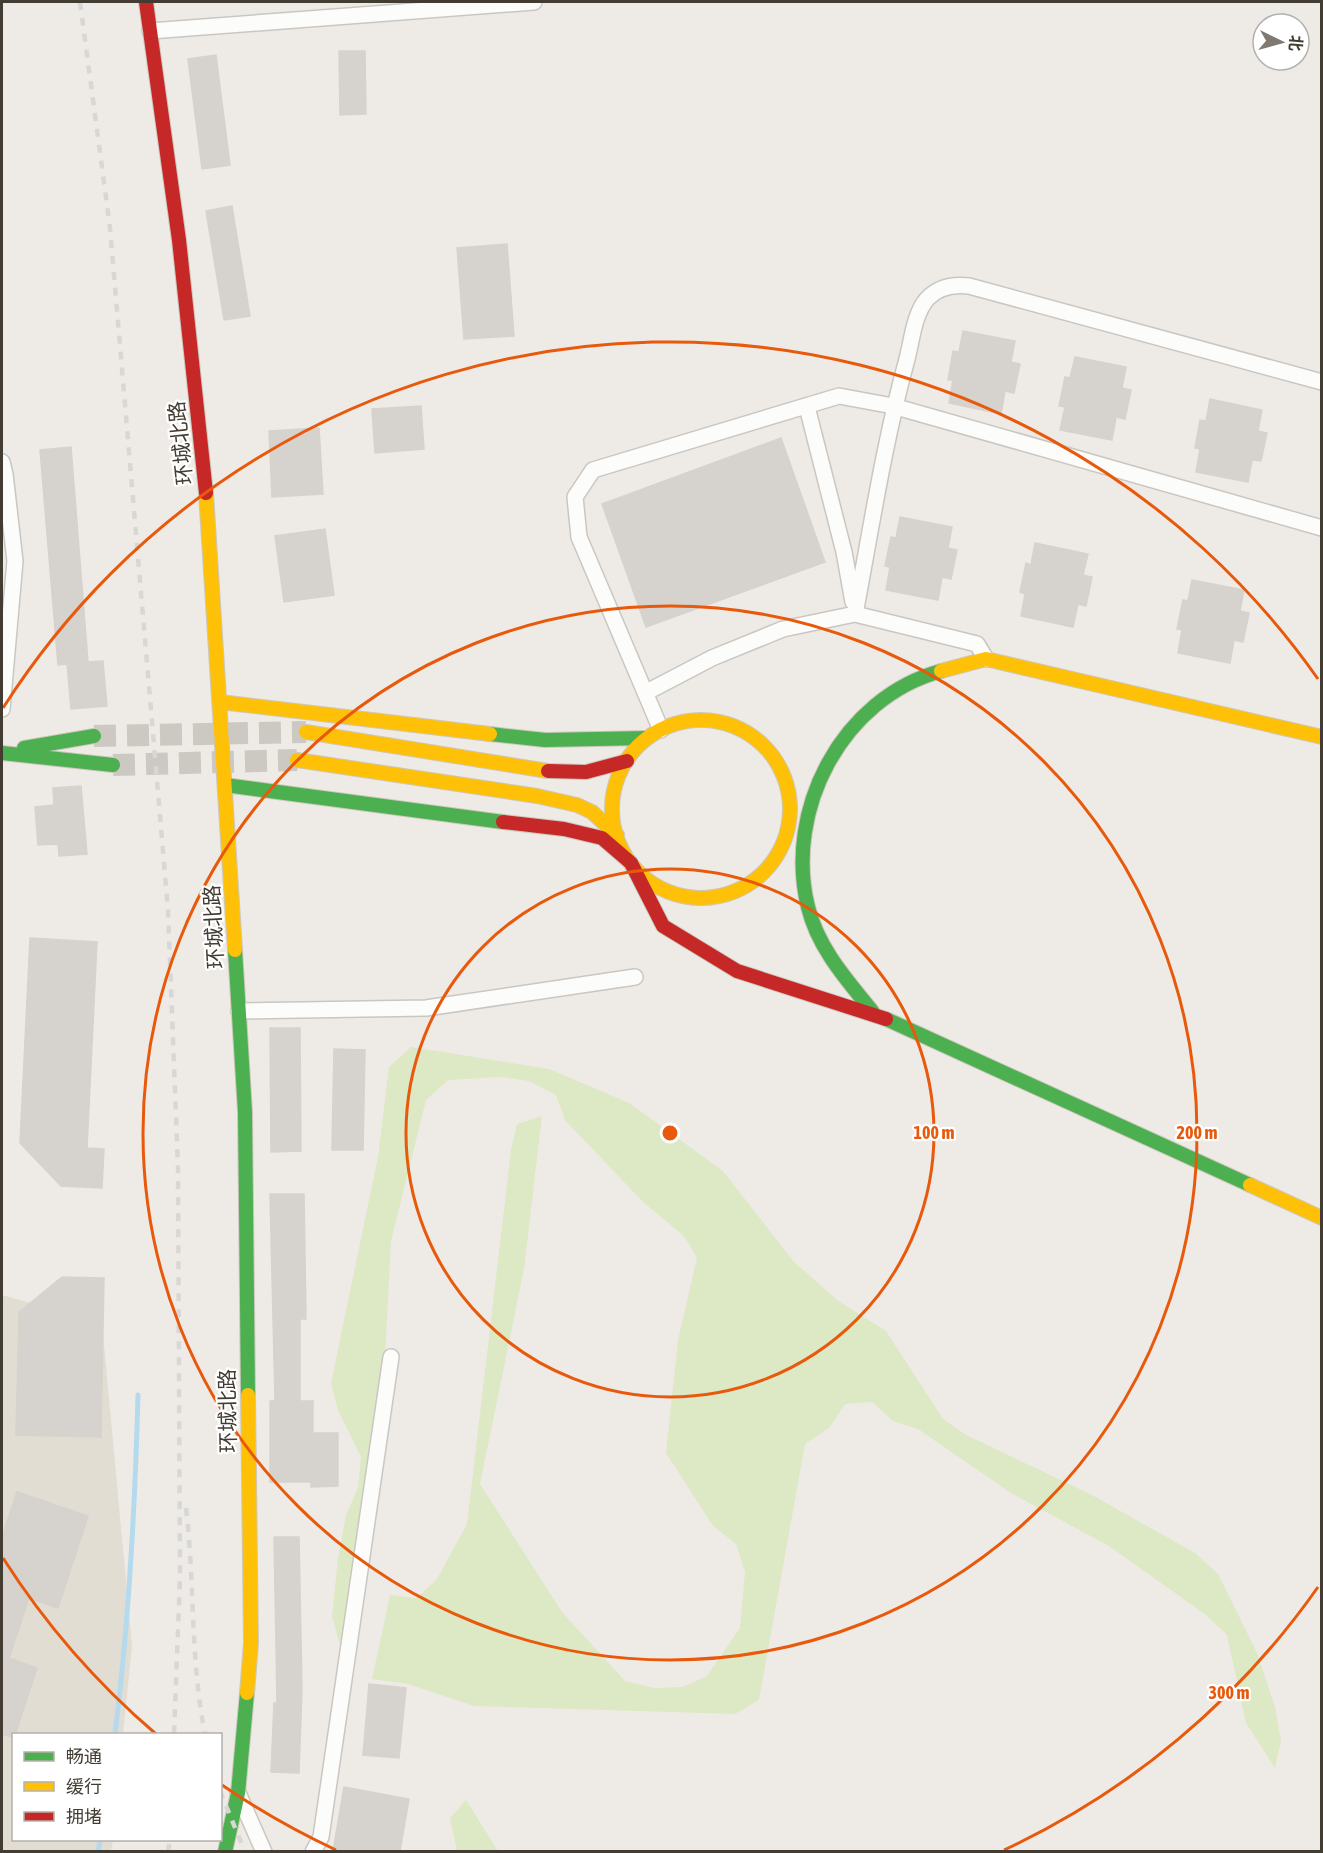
<svg xmlns="http://www.w3.org/2000/svg" width="1323" height="1853" font-family="'Asap Condensed','Noto Sans SC',sans-serif">
  <style>
    .residential { fill: #e2ddd3 }
    .green { fill: #dde8c5 }
    .lines { fill: none; stroke-linecap: round; stroke-linejoin: round }
    .stream { stroke: #b5daed; stroke-width: 5 }
    .building { fill: #d6d2cd; stroke: #d6d2cc; stroke-width: 1.5 }
    .secondary-tunnel { stroke: #ccc8c2; stroke-width: 22; stroke-dasharray: 22 11; stroke-linecap: butt }
    .street-casing { stroke: #cac7c2; stroke-width: 18 }
    .fast-casing { stroke: #cdc8bd; stroke-width: 16 }
    .slow-casing { stroke: #cdc8bd; stroke-width: 16 }
    .jam-casing { stroke: #cdc8bd; stroke-width: 16 }
    .street { stroke: #fcfcfb; stroke-width: 15 }
    .fast { stroke: #4caf50; stroke-width: 14 }
    .slow { stroke: #ffc107; stroke-width: 14 }
    .jam { stroke: #c62828; stroke-width: 14 }
    .rail { stroke: #d8d7d7; stroke-width: 4.5; stroke-dasharray: 8 8; stroke-linecap: butt }
    .ring { fill: none; stroke: #e8590c; stroke-width: 3 }
    .labels { text-anchor: middle; dominant-baseline: central; stroke-width: 4.5; stroke-linejoin: round; paint-order: stroke }
    .street-label { font-size: 21px; fill: #433c33; stroke: #fff }
    .centre { fill: #e8590c; stroke: #fff; stroke-width: 3 }
    .ring-label { font-size: 18px; text-anchor: middle; font-weight: bold; fill: #e8590c; stroke: #fff; stroke-width: 4.5; stroke-linejoin: round; paint-order: stroke }
  </style>
  <rect width="100%" height="100%" fill="#eeebe6"/>
  <path class="residential" d="M2,1295L102,1323L132,1646L123,1734H14V1840H113L111,1851H2Z"/>
  <path class="green" d="M411,1047L549,1069L629,1103L723,1171L794,1262L837,1300L886,1331L943,1419L966,1435L1092,1495L1195,1553L1218,1574L1257,1653L1275,1707L1281,1741L1275,1768L1246,1723L1227,1635L1206,1615L1109,1546L1011,1493L918,1429L893,1421L872,1402L845,1404L829,1428L805,1444L759,1700L735,1714L474,1706L408,1684L372,1679L390,1595L417,1598L437,1579L467,1524L511,1150L517,1124L542,1116L524,1269L480,1484L562,1612L625,1681L654,1688L683,1687L707,1676L740,1628L745,1572L736,1544L713,1526L666,1453L678,1340L697,1258L684,1236L643,1202L565,1120L556,1095L529,1081L501,1077L448,1080L426,1100L391,1241L385,1358L347,1632L339,1642L332,1616L338,1558L346,1515L358,1488L361,1457L338,1410L331,1383L378,1157L389,1067Z
    M466,1800L498,1851H457L450,1818Z"/>
  <g class="lines">
    <path class="stream" d="M115,1734C129,1621 135,1509 138,1395
      M98,1852L100,1840"/>
  </g>
  <path class="building" d="M339,51H365L366,114L340,115Z
    M216,55L230,165L202,169L188,59Z
    M232,206L250,316L224,320L206,211Z
    M507,244L514,336L464,339L457,248Z
    M963,331L1015,341L1011,362L1020,364L1014,393L1005,391L1001,414L949,403L953,380H948L953,351L959,352Z
    M1075,357L1126,367L1122,388L1131,390L1125,419L1116,417L1112,440L1060,430L1065,407L1059,406L1065,377L1070,378Z
    M1210,399L1262,410L1258,431L1267,433L1261,461L1252,460L1248,482L1196,472L1200,449L1195,448L1200,420L1206,421Z
    M421,406L424,449L375,453L372,409Z
    M319,428L323,494L272,497L269,431Z
    M781,438L825,562L646,627L602,504Z
    M71,447L88,662L103,661L107,706L71,709L67,664L58,665L40,450Z
    M900,517L952,527L948,548L957,550L951,579L942,577L938,600L886,590L890,567L885,566L891,537L896,538Z
    M325,529L334,595L284,602L275,536Z
    M1035,543L1088,554L1083,575L1092,577L1086,606L1078,604L1073,627L1021,616L1025,594L1020,592L1026,563L1031,565Z
    M1192,580L1244,590L1240,611L1249,613L1243,642L1234,640L1230,663L1178,653L1182,630L1177,629L1183,600L1188,601Z
    M81,786L87,854L59,856L58,844L38,845L35,807L54,805L53,788Z
    M30,938L97,942L87,1148L104,1149L102,1188L61,1186L20,1143Z
    M270,1028H300L301,1151L271,1152Z
    M334,1049L365,1050L363,1150H332Z
    M270,1194H304L306,1319H300V1401H313V1433H338V1486L311,1487V1482H270V1401H275Z
    M62,1277L104,1278L101,1437L16,1435L19,1312Z
    M17,1492L88,1516L58,1608L29,1598L9,1658L37,1668L14,1738L2,1734V1537Z
    M274,1537H299L302,1689L299,1773L271,1772L274,1703H277Z
    M369,1684L406,1688L399,1758L363,1755Z
    M344,1787L409,1799L400,1851H333Z"/>
  <g class="lines">
    <path class="secondary-tunnel" d="M94,736L306,732
      M113,765L297,760"/>
    <defs>
      <path id="street" d="M150,31L534,2
        M807,407L844,552L853,602
        M2,462L5,474L15,561L2,709
        M855,614C871,529 884,443 907,359C912,340 914,314 927,299C938,287 953,284 969,286L1322,382
        M645,693L712,658L783,629L855,614L977,644L986,659
        M661,730L579,537L575,497L593,470L839,396L893,406L1322,528
        M239,1011L426,1008L635,977
        M238,1793L264,1852
        M313,1852L321,1837L391,1357"/>
      <path id="fast" d="M490,734L545,740L647,738
        M24,748L94,736
        M2,753L113,765
        M225,785L503,822
        M235,950L245,1112L248,1395
        M872,1011C846,979 818,948 808,907C784,810 842,698 941,671
        M886,1019L1250,1185
        M225,1852L238,1793L247,1693"/>
      <path id="slow" d="M206,493L235,950
        M941,671L986,659L1322,737
        M220,702L490,734
        M612 809a89 89 0 1 1 178 0a89 89 0 1 1-178 0Z
        M306,732L548,771
        M297,760L537,796L577,805L592,812L617,835
        M1250,1185L1322,1218
        M247,1693L251,1643L248,1395"/>
      <path id="jam" d="M146,2L179,240L206,493
        M548,771L586,772L627,761
        M503,822L564,829L602,838L631,863L663,926L737,971L886,1019"/>
    </defs>
    <use href="#street" class="street-casing"/>
    <use href="#fast" class="fast-casing"/>
    <use href="#slow" class="slow-casing"/>
    <use href="#jam" class="jam-casing"/>
    <use href="#street" class="street"/>
    <use href="#fast" class="fast"/>
    <use href="#slow" class="slow"/>
    <use href="#jam" class="jam"/>
    <path class="rail" d="M80,2L110,228L168,910L178,1168L180,1579L174,1734
      M186,1508C195,1583 190,1660 205,1734
      M220,1791L245,1852
      M168,1852L170,1840"/>
  </g>
  <g class="ring">
    <circle cx="670" cy="1133" r="264"/>
    <circle cx="670" cy="1133" r="527"/>
    <path d="M1318 1587A791 791 0 0 1 1004 1850M336 1850A791 791 0 0 1 222 1785M156 1734A791 791 0 0 1 3 1558M3 708A791 791 0 0 1 1318 679"/>
  </g>
  <g class="labels">
    <g class="street-label">
      <text transform="translate(180 443) rotate(-96)">环城北路</text>
      <text transform="translate(213 927) rotate(-93)">环城北路</text>
      <text transform="translate(227 1411) rotate(-91)">环城北路</text>
    </g>
  </g>
  <circle cx="670" cy="1133" r="9" class="centre"/>
  <g class="ring-label">
    <text x="934" y="1139">100 m</text>
    <text x="1197" y="1139">200 m</text>
    <text x="1229" y="1699">300 m</text>
  </g>
  <rect width="1323" height="1853" fill="none" stroke="#433c33" stroke-width="6"/>
  <rect x="12" y="1733" width="210" height="108" fill="#ffffff" stroke="#b4b1ad" stroke-width="1.5"/>
  <rect x="24" y="1752" width="30" height="9" fill="#4caf50" stroke="#b4b1ad" stroke-width="1.5"/>
  <text x="66" y="1763" font-size="18" fill="#433c33">畅通</text>
  <rect x="24" y="1782" width="30" height="9" fill="#ffc107" stroke="#b4b1ad" stroke-width="1.5"/>
  <text x="66" y="1793" font-size="18" fill="#433c33">缓行</text>
  <rect x="24" y="1812" width="30" height="9" fill="#c62828" stroke="#b4b1ad" stroke-width="1.5"/>
  <text x="66" y="1823" font-size="18" fill="#433c33">拥堵</text>
  <g transform="translate(1281 42) rotate(95)"><circle r="28" fill="#ffffff" stroke="#b4b1ad" stroke-width="1.5"/>
  <path d="M0-4.5L10 22L0 15L-10 22Z" fill="#7f7972"/>
  <text y="-9" font-size="16" font-weight="bold" text-anchor="middle" fill="#433c33">北</text>
  </g>
</svg>
